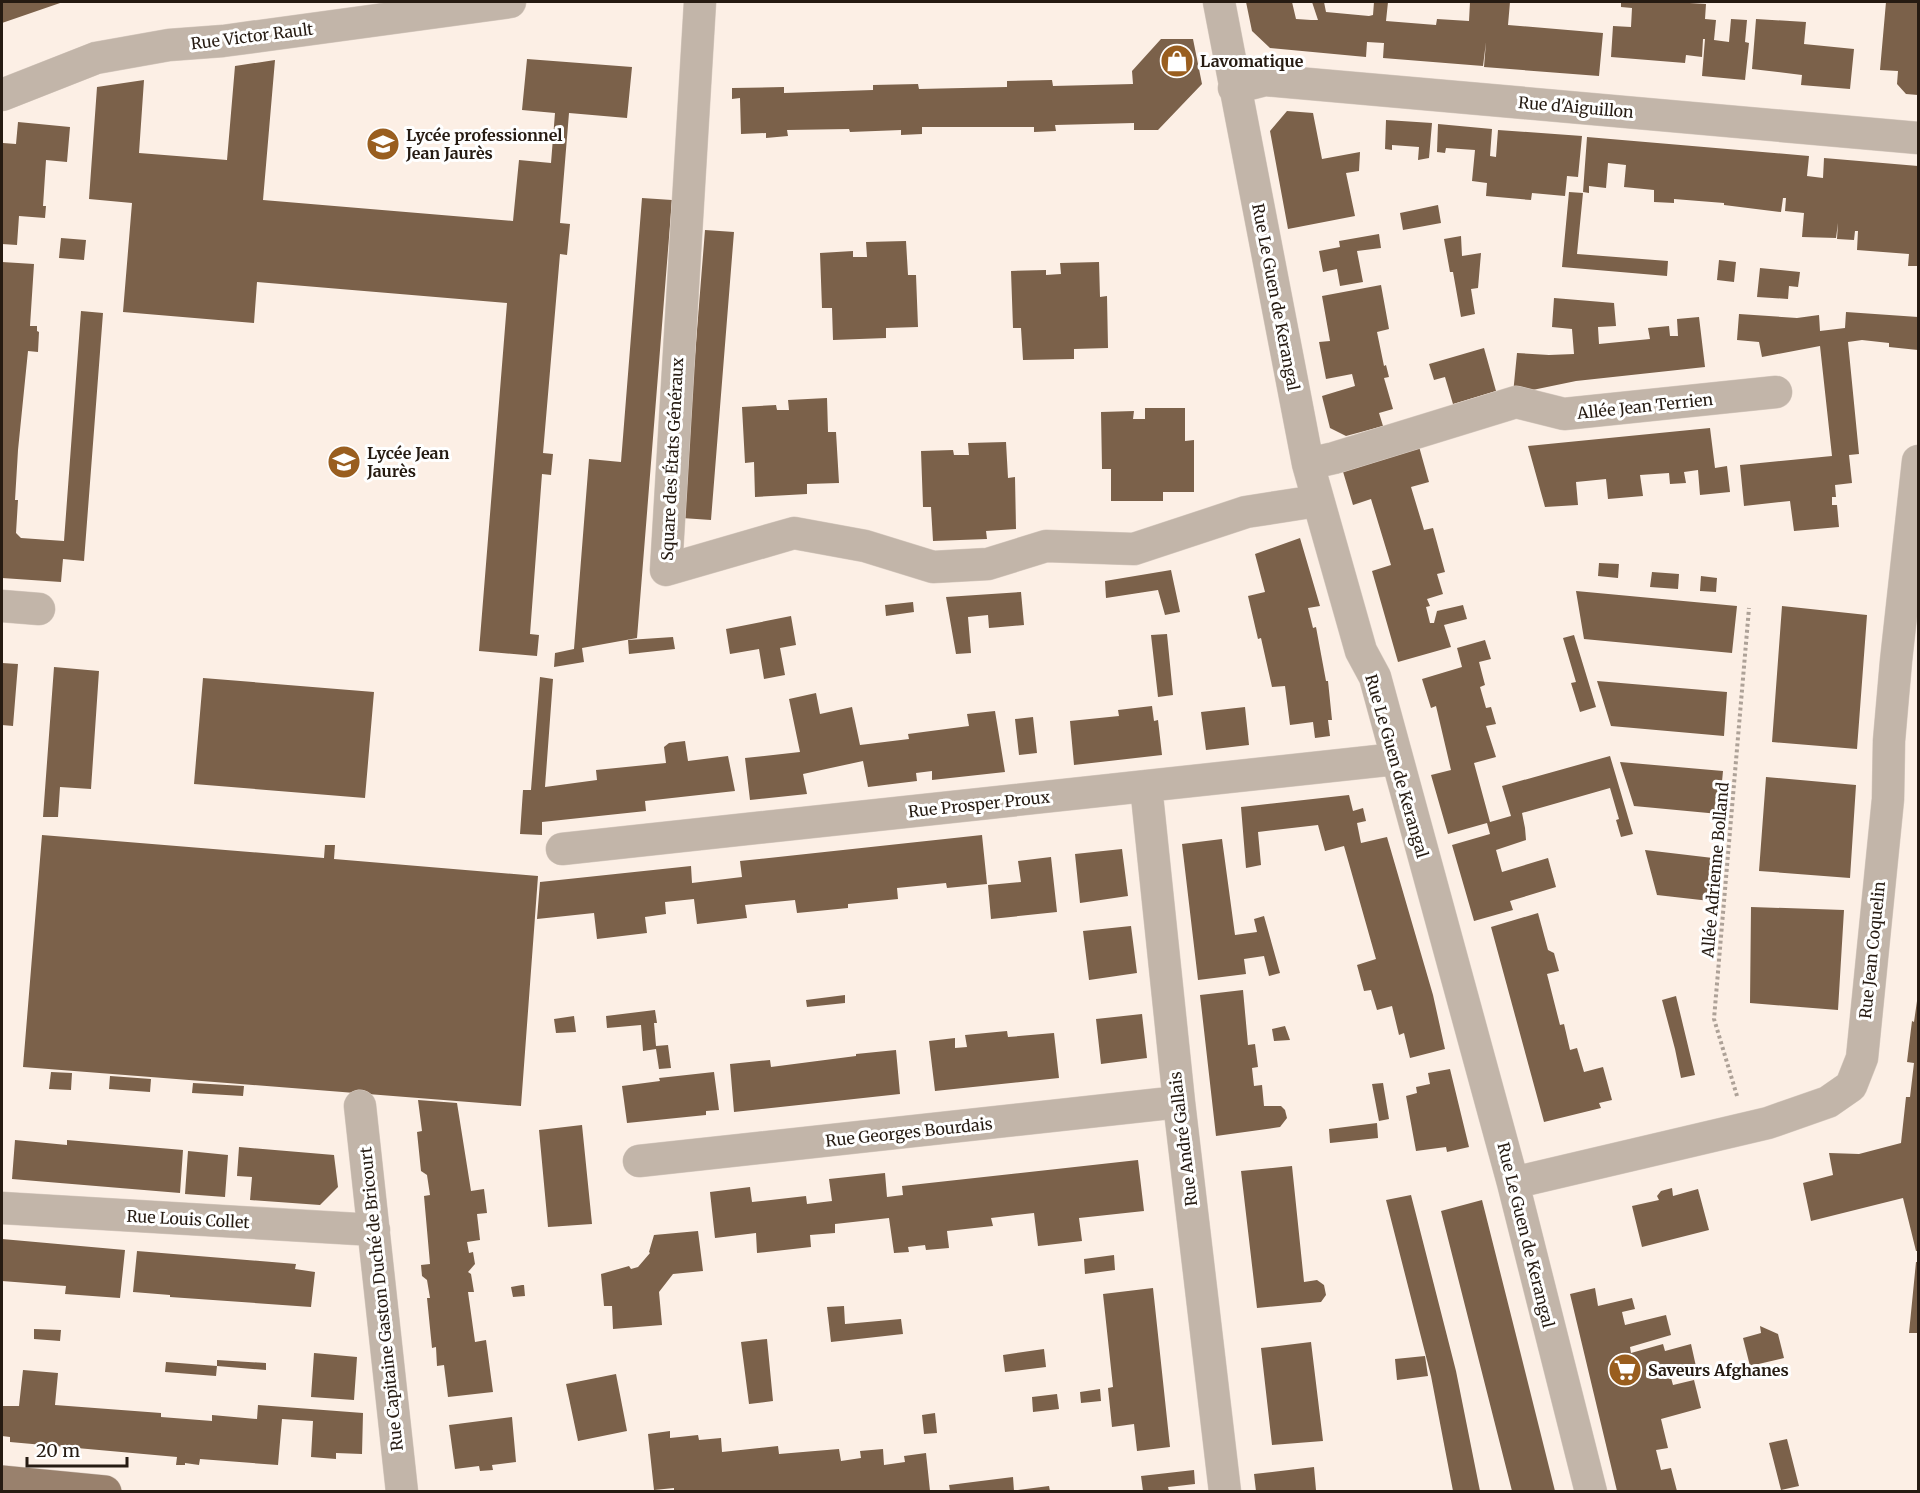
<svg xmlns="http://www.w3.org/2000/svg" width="1920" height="1493" font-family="Merriweather,serif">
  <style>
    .building { fill: #7b614a }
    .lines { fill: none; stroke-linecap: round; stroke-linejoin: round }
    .minor-casing { stroke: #dacdc3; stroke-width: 33 }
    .major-casing { stroke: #dacdc3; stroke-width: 34 }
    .path { stroke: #ada197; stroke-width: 4; stroke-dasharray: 3 3; stroke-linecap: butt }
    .minor { stroke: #c2b5a9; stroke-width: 32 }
    .major { stroke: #99816d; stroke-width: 33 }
    .labels { text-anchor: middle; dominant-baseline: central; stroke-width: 6; stroke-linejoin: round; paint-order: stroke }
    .street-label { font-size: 16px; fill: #261b12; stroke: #fff }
    .poi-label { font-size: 16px; font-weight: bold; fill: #261b12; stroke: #fff; text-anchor: start }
  </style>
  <rect width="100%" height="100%" fill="#fcefe5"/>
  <path class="building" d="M2,2H63L2,23Z
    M1246,2H1292L1296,19L1311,20H1318L1312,2H1324L1326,12L1369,16L1373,15L1374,2H1388L1386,21L1436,25L1437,19L1469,21L1470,2H1510L1508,25L1603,33L1599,76L1484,67L1486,42L1483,66L1383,58L1384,43L1367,42L1366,57L1270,48L1252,31Z
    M1621,2H1673L1706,4L1705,19L1716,20L1714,40L1729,42L1731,19L1747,20L1745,42L1749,43L1745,80L1702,76L1705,39H1703L1702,57L1686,55L1685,63L1611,57L1613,26L1631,27L1632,8L1621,7Z
    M1886,2H1918V95L1906,94L1897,84L1898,71L1880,70Z
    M1756,19L1806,22L1804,44L1854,49L1850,89L1801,85L1802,75L1752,69Z
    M1161,39H1193L1202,84L1158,130H1134V123L1055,125L1056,131L1034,132V127H922V134L901,135V130L850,132L849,129L787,130L788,136L766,138V133L741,134L740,98L732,99V88L784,87V93L873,90V85L918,84L919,89L1007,87V81L1052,80L1053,86L1133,84L1132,71Z
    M527,59L632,67L627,118L569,113L560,223L570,224L567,255L560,254L543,453L553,454L551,475L542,474L530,634L539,635L537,656L479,651L507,303L257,282L254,323L123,312L132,203L89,199L97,87L144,80L139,153L227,160L235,66L275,60L263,200L513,221L519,160L551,163L555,113L522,110Z
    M1287,111L1313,113L1322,159L1360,152L1359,171L1346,173L1355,216L1288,229L1270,131Z
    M1386,120L1432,123L1429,158L1418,160L1419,147L1392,145V150L1385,149Z
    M18,122L70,127L67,162L46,160L43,206H46L45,218L19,216L17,245L2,244V163L3,143L16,144Z
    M1438,124L1492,129L1490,156L1496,157L1498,130L1582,136L1578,177L1567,176L1565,196L1532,193L1531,200L1486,196L1487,183L1472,181L1475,150L1446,148L1445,153L1437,152Z
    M1587,137L1809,156L1807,176L1823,178L1824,158L1918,166V266H1908L1909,254L1857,250L1858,231H1855L1854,240L1837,239L1838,223L1836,238L1802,237L1804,213L1785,211L1786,198H1783L1781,212L1724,205V203L1674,199V203L1654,202V190L1624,187L1626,165L1608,163L1606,188L1589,186V193L1583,192Z
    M1569,192L1583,193L1577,254L1668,261L1667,276L1562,267Z
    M642,198L672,200L637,638L582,648L584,662L554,667L555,653L574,649L589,459L621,462Z
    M1438,205L1441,223L1403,230L1400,213Z
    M705,230L734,232L711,520L682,518Z
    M1379,234L1381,248L1357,251L1363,282L1340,286L1337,269L1323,272L1319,251L1340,247L1339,241Z
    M1461,236L1462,256L1481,253L1478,288L1471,289L1475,314L1461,317L1453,272H1450L1444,239Z
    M61,238L86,240L84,260L59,258Z
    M906,241L908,275H916L918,327L886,328V338L833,340L832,308H822L820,253L853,251V257H867L866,242Z
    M1719,260L1736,262L1734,282L1717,280Z
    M2,262L34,264L30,326H37V331L39,332L38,352L28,351L18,450L15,500H18L16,533L21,538L64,541L81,311L103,313L84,561L63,559L61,582L2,578Z
    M1099,262L1100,297L1107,296L1108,348L1074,349V359L1023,360L1021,328H1013L1011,271L1046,270V275L1061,274L1060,263Z
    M1760,268L1800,272L1798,287L1789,286L1788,299L1757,297Z
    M1381,285L1389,329L1377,332L1384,366L1386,365L1389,377L1384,378L1393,409L1379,413L1383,426L1346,436L1330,428L1322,396L1355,386L1352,374L1326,379L1319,342L1330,341L1322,296Z
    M1554,298L1614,303L1616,326L1598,327L1599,344L1650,339L1648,328L1669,326L1670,336H1678L1677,319L1699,317L1705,367L1576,381L1513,394L1517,353L1549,355L1574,354L1572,329L1552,327Z
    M1846,312L1918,317V350L1889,347V343L1862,340L1848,342L1859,454L1849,455L1852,483L1835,485L1836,497H1832V505H1837L1839,527L1794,531L1790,501L1744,506L1740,465L1832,456L1820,346L1762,357L1759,342L1737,340L1739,314L1797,318L1819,315L1820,331L1845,328Z
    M1484,348L1496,391L1453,404L1445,377L1434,380L1429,364Z
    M827,398L828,432H836L839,483L807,484V494L755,497L754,462L745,463L742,407L776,405L777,410H789L788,400Z
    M1145,408H1185V441L1194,440V492H1163V501H1111V469H1102L1101,412L1134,411L1133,419H1145Z
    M1710,428L1715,468L1727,466L1730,492L1700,495L1698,470L1684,472L1686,483L1670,484L1669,473L1640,475L1643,496L1608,499L1606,479L1576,482L1578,505L1545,507L1528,446Z
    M1006,442L1008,478L1015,477L1016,529L986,531L987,539L933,541L931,507H923L921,451L953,450L954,455H969L968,443Z
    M1418,443L1429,482L1411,487L1424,530L1433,528L1445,572L1437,574L1443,594L1427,599L1430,606L1426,607L1430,623H1434L1437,611L1463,605L1467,619L1444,625L1451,647L1398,662L1372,571L1391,565L1371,499L1353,505L1341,465Z
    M1300,538L1320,606L1308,608L1313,628L1316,627L1326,681H1328L1332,720H1328L1330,736L1315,738L1313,722L1290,725L1285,686L1272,687L1261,638L1258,639L1248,596L1265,592L1255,554Z
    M1599,563L1619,564L1618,578L1598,576Z
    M1171,570L1180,612L1165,615L1158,590L1106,598L1105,581Z
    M1652,572L1679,574L1678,589L1650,587Z
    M1701,576L1717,578L1716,592L1700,591Z
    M1576,591L1737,606L1732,653L1584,639Z
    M1021,592L1024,625L989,628L988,615L968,617L971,653L956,654L946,597Z
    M913,602L914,612L886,616L885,605Z
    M1782,606L1867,615L1857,749L1772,742Z
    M791,616L796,645L780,648L785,675L764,679L759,649L730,654L726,629Z
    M1167,634L1173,695L1158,697L1151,635Z
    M1574,635L1596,707L1580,712L1571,683L1576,682L1563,638Z
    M673,637L675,649L629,654L628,640Z
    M1485,640L1491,659L1479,662L1485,685L1480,687L1486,708L1491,707L1496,724L1486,726L1496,757L1474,763L1490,822L1511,816L1502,786L1610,756L1633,834L1621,837L1616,820L1619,819L1610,788L1522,813L1525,828L1526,840L1496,850L1502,872L1548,858L1556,887L1510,901L1513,910L1474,921L1452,845L1490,834L1487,823L1448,834L1431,775L1451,770L1436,706L1431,708L1422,679L1462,667L1457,648Z
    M2,663L18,664L13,726L2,725Z
    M54,667L99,671L91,789L60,787L58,817H43Z
    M540,677L553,679L545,787L597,780L596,770L666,763L664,747L669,743L685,741L688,761L728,756L735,791L645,801L646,811L542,822V835L520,834L523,790H531Z
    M203,678L374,692L365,798L194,784Z
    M1597,681L1727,692L1724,736L1611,726Z
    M816,693L820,714L852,707L860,745L909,739L908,734L969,726L967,714L995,711L1005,772L932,780V771L916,773L917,781L868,787L863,761L803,774L807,794L750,800L745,758L800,752L789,699Z
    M1152,706L1154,721L1158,720L1162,755L1074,765L1070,721L1119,716L1118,710Z
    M1245,707L1249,745L1206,750L1201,712Z
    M1033,717L1037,753L1019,755L1015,719Z
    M1620,762L1723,771L1719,814L1634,806Z
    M1766,777L1856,785L1850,878L1759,871Z
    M1349,795L1353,811L1363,808L1366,821L1357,823L1361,843L1387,837L1433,995L1445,1049L1410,1058L1404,1033L1399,1035L1392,1006L1377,1010L1371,990L1364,991L1357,965L1376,959L1344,846L1325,851L1318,825L1258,832L1261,865L1246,868L1241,807Z
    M42,835L324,858L325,845H335L334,859L538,876L521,1106L23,1067Z
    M982,835L987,884L947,888L946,883L897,888L898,899L848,904V908L797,913L795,900L745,905L747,918L697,924L694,899L665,902L666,914L645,917L647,933L597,939L594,913L537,919L540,882L691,866L692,883L742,877L740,861Z
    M1222,839L1235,935L1257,932L1254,919L1264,916L1280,973L1269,976L1264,956L1244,959L1246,974L1198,980L1182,844Z
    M1122,849L1128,896L1080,903L1075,854Z
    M1645,850L1713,858L1710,901L1657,895Z
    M1051,857L1057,912L991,919L988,885L1021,882L1018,861Z
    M1751,907L1844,910L1838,1010L1750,1003Z
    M1538,913L1548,950L1554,953L1559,971L1547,974L1560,1025L1564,1024L1570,1050L1577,1048L1584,1072L1603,1067L1612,1100L1599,1103L1601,1108L1544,1122L1491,927Z
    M1131,926L1137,973L1089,980L1083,931Z
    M1243,990L1248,1045L1255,1044L1258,1067L1252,1068L1254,1086L1262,1085L1264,1106H1281L1285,1110L1287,1118L1280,1127L1216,1136L1200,995Z
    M845,995V1003L807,1007L806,1000Z
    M1676,996L1695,1075L1681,1078L1675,1049L1662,1000Z
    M1917,1001L1918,1251H1916L1903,1198L1811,1221L1803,1183L1833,1175L1829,1153L1859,1154L1901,1143L1906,1097H1910L1914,1063L1907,1062L1912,1021L1914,1022Z
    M655,1010L657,1023H654L656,1046L668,1045L671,1068L659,1069L656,1049L643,1051L641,1025L607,1028L606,1016Z
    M1142,1014L1147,1058L1101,1064L1096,1019Z
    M574,1016L576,1032L556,1033L554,1019Z
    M1285,1026L1290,1040L1274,1041L1272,1029Z
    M1007,1031L1008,1037L1054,1033L1059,1078L935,1091L929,1041L955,1038V1048L967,1047L965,1035Z
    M896,1050L900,1094L734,1112L730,1064L770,1060L771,1067L856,1056V1054Z
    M1450,1069L1469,1147L1447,1152L1446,1147L1416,1151L1406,1096L1417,1093L1416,1087L1430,1084L1428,1073Z
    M51,1072L72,1073L71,1090L49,1089Z
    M714,1072L719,1110L706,1111V1115L627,1123L622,1086L660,1081L659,1078Z
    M110,1076L151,1079L150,1092L109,1089Z
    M193,1083L244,1086L243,1096L192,1093Z
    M1383,1083L1389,1119L1379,1121L1372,1084Z
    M418,1100L457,1103L471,1191L484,1189L487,1213L477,1214L480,1240L467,1242L469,1253L473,1252L475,1264L468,1272L471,1274L474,1292H468L475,1342L486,1340L493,1392L448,1397L444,1365L437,1366L436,1347L432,1348L427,1298H430L427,1280L422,1276L421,1265L430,1264L424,1196L430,1195L427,1175L421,1171L417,1132L422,1131Z
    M1377,1123L1378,1138L1330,1143L1329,1129Z
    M582,1125L592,1224L548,1227L539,1130Z
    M15,1140L67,1145V1140L183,1150L180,1193L12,1179Z
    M239,1147L334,1155L338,1187L320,1205L250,1200L252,1177L237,1176Z
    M188,1151L228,1155L225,1197L185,1194Z
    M1138,1160L1144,1211L1079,1218L1082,1241L1038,1246L1034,1213L991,1218L993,1226L947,1231L949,1248L926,1250L925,1245L908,1247L909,1252L894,1253L889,1218L835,1224V1233L810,1235L811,1247L757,1253L756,1233L715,1238L710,1192L750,1187L752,1202L806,1196L807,1204L832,1201L829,1179L885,1173L887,1197L903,1195L902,1186Z
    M1292,1166L1304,1282L1317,1280L1324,1285L1326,1295L1321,1302L1257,1308L1241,1171Z
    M1672,1188L1673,1196L1698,1189L1709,1230L1642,1247L1632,1206L1659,1200L1657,1196L1661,1191Z
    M1411,1195L1456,1371L1480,1491H1453L1431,1376L1386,1200Z
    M1482,1200L1520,1351L1555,1491H1512L1441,1211Z
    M698,1231L703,1271L673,1274L659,1292L662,1325L613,1329L612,1306H604L601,1274L629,1266L631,1269L638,1267L650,1253L649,1252L654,1235Z
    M2,1239L125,1250L120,1298L65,1294L66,1286L2,1281Z
    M137,1251L296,1264L295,1269L315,1272L311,1307L170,1297V1295L133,1292Z
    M1114,1255L1115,1270L1085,1274L1084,1259Z
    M1916,1262H1918V1333H1909Z
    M522,1285H524L525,1296L513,1297L511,1287Z
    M1153,1288L1170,1447L1137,1451L1134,1424L1112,1427L1108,1388L1113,1387L1103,1294Z
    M1595,1288L1598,1306L1632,1298L1635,1309L1622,1312L1625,1325L1666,1315L1671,1335L1630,1347L1631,1353L1663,1344L1665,1351L1691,1344L1697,1371L1671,1378L1673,1385L1694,1380L1701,1408L1661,1419L1668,1448L1656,1450L1661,1470L1671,1468L1677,1491H1617L1570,1294Z
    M844,1306L845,1324L901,1319L903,1334L831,1342L827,1307Z
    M1760,1326L1778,1334L1784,1358L1750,1366L1743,1338L1761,1333Z
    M34,1329L61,1330L60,1341L34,1339Z
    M767,1339L773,1401L749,1404L741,1342Z
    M1311,1342L1323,1441L1272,1445L1261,1348Z
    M1044,1349L1046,1367L1005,1372L1003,1355Z
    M314,1353L357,1357L354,1400L311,1397Z
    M1425,1356L1428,1376L1397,1380L1395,1359Z
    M217,1360L266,1363V1370L217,1366Z
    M166,1362L217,1366L216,1376L165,1372Z
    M23,1370L58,1373L55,1405L161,1413V1417L212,1421V1415L257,1419L258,1405L363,1413L362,1454L336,1453V1459L311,1457L313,1421L282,1419L278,1465L200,1459L199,1465L185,1463V1465H176L177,1457L10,1442V1437L2,1436V1406H19Z
    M616,1374L627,1431L578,1441L566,1384Z
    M1100,1389L1101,1401L1081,1403L1080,1392Z
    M1057,1394L1059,1409L1033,1412L1032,1397Z
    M935,1413L937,1433L924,1434L922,1415Z
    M512,1417L516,1462L492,1465L493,1470L480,1471L479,1466L455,1469L449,1425Z
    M670,1431V1438L698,1435L699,1440L721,1438L722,1452L778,1446L779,1454L839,1449L841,1461L861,1458L860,1451L883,1449L884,1465L905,1462L904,1456L926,1453L930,1491H674V1488L654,1490L648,1434Z
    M1787,1439L1799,1486L1781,1490L1769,1443Z
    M1314,1467L1316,1490L1256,1491L1254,1474Z
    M1194,1470L1195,1484L1168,1487L1169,1491H1143L1141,1476Z
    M1013,1477L1014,1491H950L949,1485Z
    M1049,1486L1050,1491H1018V1490Z"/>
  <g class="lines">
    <defs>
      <path id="minor" d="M700,2L666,570L794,533L865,546L933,567L988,564L1046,546L1134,549L1246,512L1317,501
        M1219,2L1308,464L1361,651L1375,677L1513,1183L1591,1492
        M1234,88L1265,80L1918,138
        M2,95L96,58L169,45L223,41L510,2
        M1308,464L1334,458L1516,402L1564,414L1776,392
        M2,606L39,609
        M1146,786L1179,1102L1225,1492
        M562,849L1396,759
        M360,1106L402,1492
        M639,1161L1179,1102
        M1513,1183L1768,1123L1828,1102L1851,1086L1862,1058L1888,799L1889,741L1896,661L1918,461
        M2,1208L374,1230"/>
      <path id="major" d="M2,1482L105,1492"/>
    </defs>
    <use href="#minor" class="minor-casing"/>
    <use href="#major" class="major-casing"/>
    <path class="path" d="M1737,1096L1714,1019L1749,608"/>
    <use href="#minor" class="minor"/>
    <use href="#major" class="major"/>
  </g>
  <defs>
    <symbol id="shop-disc" viewBox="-11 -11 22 22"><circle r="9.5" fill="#995e1f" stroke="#fff"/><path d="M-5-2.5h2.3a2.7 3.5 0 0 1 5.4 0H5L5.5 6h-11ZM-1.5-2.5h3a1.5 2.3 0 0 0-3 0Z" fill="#fff"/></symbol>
    <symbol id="school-disc" viewBox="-11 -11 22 22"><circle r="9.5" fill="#995e1f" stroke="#fff"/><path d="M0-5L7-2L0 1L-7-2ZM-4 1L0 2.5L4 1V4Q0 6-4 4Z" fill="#fff"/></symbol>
    <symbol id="supermarket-disc" viewBox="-11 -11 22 22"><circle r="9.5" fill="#995e1f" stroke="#fff"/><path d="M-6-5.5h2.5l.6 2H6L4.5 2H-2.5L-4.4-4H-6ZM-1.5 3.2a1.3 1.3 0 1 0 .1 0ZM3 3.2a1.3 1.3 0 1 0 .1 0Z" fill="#fff"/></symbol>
  </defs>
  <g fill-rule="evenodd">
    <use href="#shop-disc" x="1158" y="42" width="38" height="38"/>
    <use href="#school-disc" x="364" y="125" width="38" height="38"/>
    <use href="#school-disc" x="325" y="443" width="38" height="38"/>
    <use href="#supermarket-disc" x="1606" y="1351" width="38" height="38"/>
  </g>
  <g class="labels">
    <g class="street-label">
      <text transform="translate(252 36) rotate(-7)">Rue Victor Rault</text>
      <text transform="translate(1576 107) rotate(5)">Rue d'Aiguillon</text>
      <text transform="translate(1276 297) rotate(79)">Rue Le Guen de Kerangal</text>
      <text transform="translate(1645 406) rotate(-6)">Allée Jean Terrien</text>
      <text transform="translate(672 459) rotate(-87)">Square des États Généraux</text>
      <text transform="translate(1397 766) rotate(74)">Rue Le Guen de Kerangal</text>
      <text transform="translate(979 804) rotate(-6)">Rue Prosper Proux</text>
      <text transform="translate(1715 870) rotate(-85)">Allée Adrienne Bolland</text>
      <text transform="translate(1872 950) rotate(-84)">Rue Jean Coquelin</text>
      <text transform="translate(909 1132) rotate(-6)">Rue Georges Bourdais</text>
      <text transform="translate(1183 1139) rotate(-97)">Rue André Gallais</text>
      <text transform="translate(188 1219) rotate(3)">Rue Louis Collet</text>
      <text transform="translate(1526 1235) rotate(76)">Rue Le Guen de Kerangal</text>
      <text transform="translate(381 1299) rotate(-96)">Rue Capitaine Gaston Duché de Bricourt</text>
    </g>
    <g class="poi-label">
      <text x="1200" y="61">Lavomatique</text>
      <text x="406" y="135">Lycée professionnel<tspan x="406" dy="18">Jean Jaurès</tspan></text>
      <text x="367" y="453">Lycée Jean<tspan x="367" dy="18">Jaurès</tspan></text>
      <text x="1648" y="1370">Saveurs Afghanes</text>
    </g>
  </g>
  <rect width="1920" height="1493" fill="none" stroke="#261b12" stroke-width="6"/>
  <path d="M27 1457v9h100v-9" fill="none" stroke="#261b12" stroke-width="3"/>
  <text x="36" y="1457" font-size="18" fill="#261b12" stroke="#ffffff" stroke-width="4.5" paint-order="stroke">20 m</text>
</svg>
